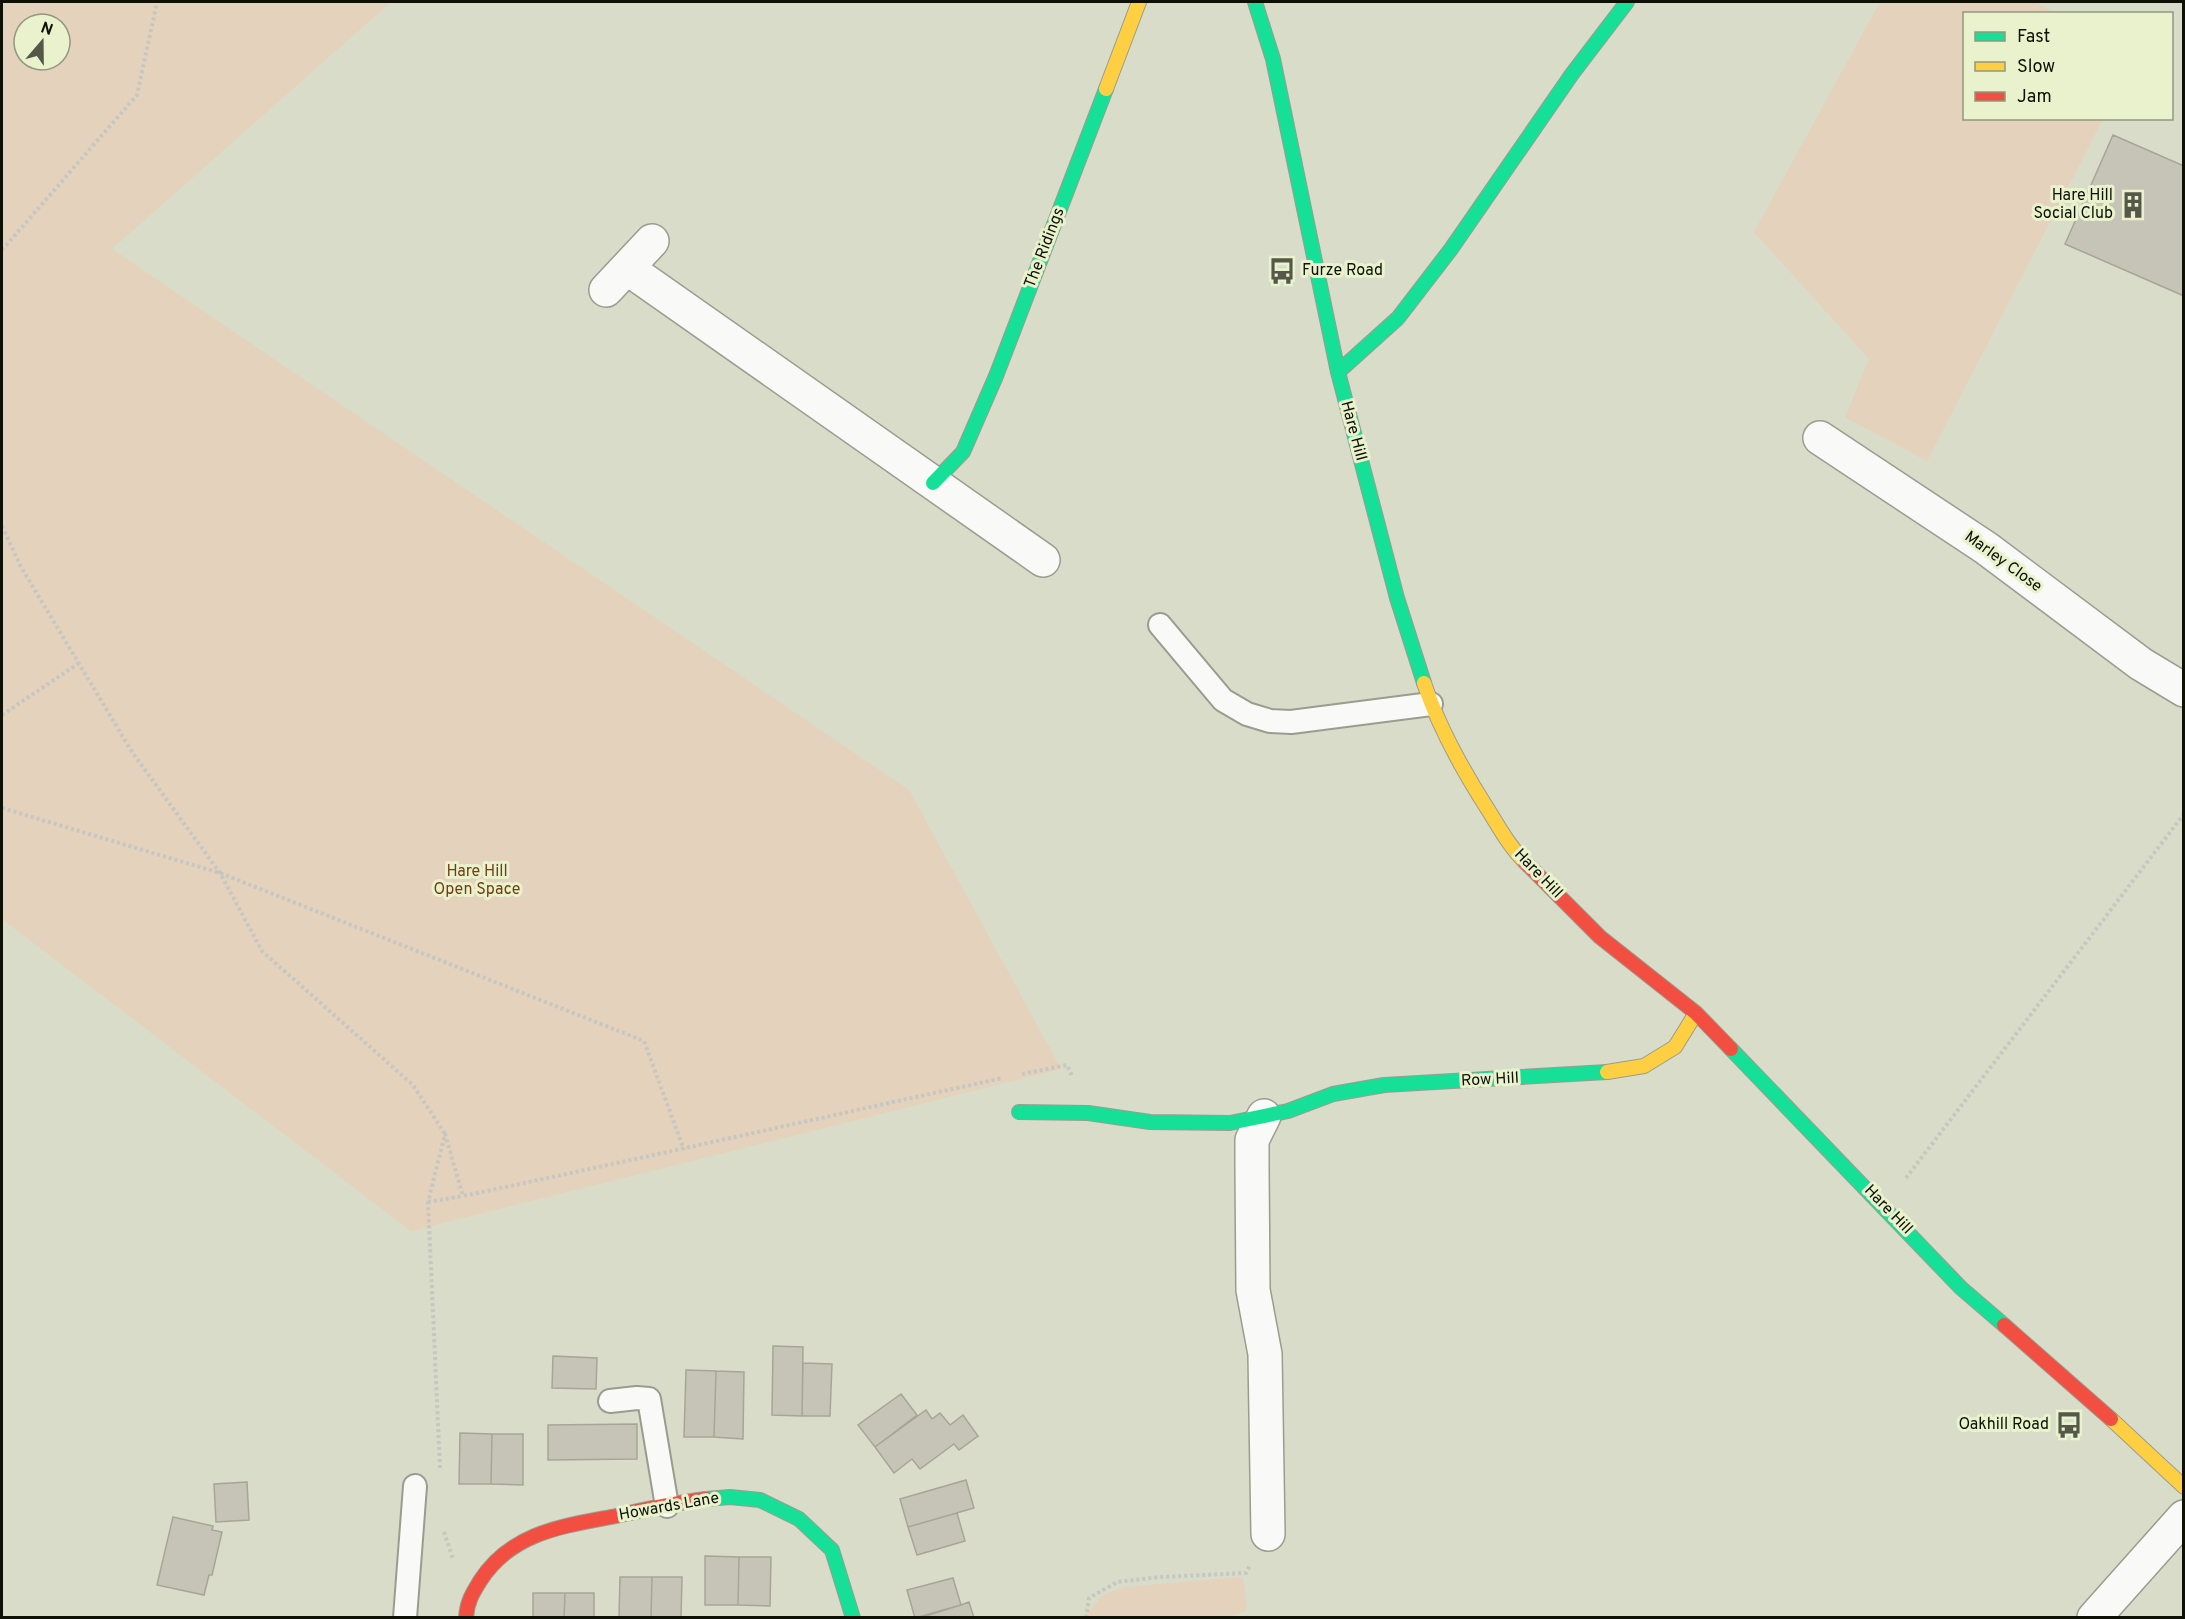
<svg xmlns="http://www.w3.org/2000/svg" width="2185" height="1619" font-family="Overpass,sans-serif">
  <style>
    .green { fill: #e4d2bc; fill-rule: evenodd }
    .building { fill: #c6c4b6; stroke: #a6a696; stroke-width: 1.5 }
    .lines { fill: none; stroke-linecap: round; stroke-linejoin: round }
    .lane-casing { stroke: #9a9d8e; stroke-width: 26 }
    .street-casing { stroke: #9a9d8e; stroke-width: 36 }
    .fast-casing { stroke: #9a9d8e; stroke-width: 16 }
    .slow-casing { stroke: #9a9d8e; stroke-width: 16 }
    .jam-casing { stroke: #9a9d8e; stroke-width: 16 }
    .path { stroke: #c6c7c1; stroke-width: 4; stroke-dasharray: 3 3; stroke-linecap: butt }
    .lane { stroke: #f9faf7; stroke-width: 22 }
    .street { stroke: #f9faf7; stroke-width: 33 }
    .fast { stroke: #16e098; stroke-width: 14 }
    .slow { stroke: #ffcf43; stroke-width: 14 }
    .jam { stroke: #f24e42; stroke-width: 14 }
    .labels { text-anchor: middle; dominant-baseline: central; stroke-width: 6; stroke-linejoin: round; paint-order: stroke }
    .poi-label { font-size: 16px; fill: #0e1005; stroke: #eaf2cd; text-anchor: end }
    .street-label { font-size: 16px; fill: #0e1005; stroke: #eaf2cd }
    .park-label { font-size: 16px; fill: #743c11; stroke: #eaf2cd }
  </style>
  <rect width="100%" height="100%" fill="#d8dcc8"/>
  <path class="green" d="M2,2H391L112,249L909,790L1061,1069L411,1231L2,919ZM24,24H60V60H24Z
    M1880,2H2035L2055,13L1964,14V118L2103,119L1927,461L1845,417L1869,359L1754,232Z
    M1243,1577L1247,1611L1227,1617H1083L1105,1594L1125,1587Z"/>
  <path class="building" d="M2113,135L2184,166V296L2065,244Z
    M773,1346L803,1347L802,1416L772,1415Z
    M553,1356L597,1358L596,1389L552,1388Z
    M803,1363L832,1364L830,1416H802Z
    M686,1370L716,1371L714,1437H684Z
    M716,1371L744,1372L743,1439L714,1437Z
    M901,1394L917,1415L875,1447L858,1425Z
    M926,1410L932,1419L940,1413L950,1425L963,1415L978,1436L959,1450L954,1444L920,1469L912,1459L894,1473L875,1447Z
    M637,1424V1459L548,1460V1425Z
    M460,1433L492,1434L491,1484H459Z
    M492,1434H523V1485L491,1484Z
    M966,1480L974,1508L908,1527L900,1499Z
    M247,1482L249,1520L216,1522L214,1484Z
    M957,1513L965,1541L917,1555L908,1527Z
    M173,1517L213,1526L212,1530L222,1532L212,1575H209L204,1595L157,1585Z
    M705,1556L739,1557L738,1605H705Z
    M739,1557H771L770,1606L738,1605Z
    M620,1577H652L651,1618H619Z
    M652,1577H682L681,1618H651Z
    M953,1578L961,1605L915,1618L907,1590Z
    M533,1593H565L564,1618H533Z
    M565,1593H594V1618H564Z
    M969,1602L974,1618H919L961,1605Z"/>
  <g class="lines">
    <defs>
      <path id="lane" d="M1160,625L1223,700L1247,714L1270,721L1291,722L1431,704
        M610,1401L637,1398L649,1399L667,1506
        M405,1618L415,1486"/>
      <path id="street" d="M627,268L1043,560
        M606,290L652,241
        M1820,438L1986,548L2141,664L2184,690
        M1264,1116L1252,1140V1167L1253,1290L1265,1354L1268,1534
        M2094,1618L2184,1517"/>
      <path id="fast" d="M1255,2L1273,59L1338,372L1397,598L1424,683
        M1338,372L1398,318L1451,249L1572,74L1627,2
        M933,483L963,452L996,376L1106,89
        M1731,1049L1961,1288L2004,1325
        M1019,1112L1088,1113L1150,1122L1230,1123L1288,1111L1333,1094L1384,1085L1607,1072
        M706,1499L730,1497L760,1500L799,1519L832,1550L853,1618"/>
      <path id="slow" d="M1106,89L1139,2
        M1424,683C1439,728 1462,769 1487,808C1499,827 1509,846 1525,862
        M1607,1072L1644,1066L1675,1047L1696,1013
        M2111,1419L2184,1487"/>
      <path id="jam" d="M1525,862L1600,937L1696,1013L1731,1049
        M2004,1325L2111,1419
        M466,1618C467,1602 472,1594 480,1581C511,1532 564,1526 616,1516C646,1509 675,1503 706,1499"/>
    </defs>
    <use href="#lane" class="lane-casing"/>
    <use href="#street" class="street-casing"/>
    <use href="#fast" class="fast-casing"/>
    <use href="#slow" class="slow-casing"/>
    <use href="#jam" class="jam-casing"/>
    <path class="path" d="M2,250L137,95L157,2
      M2,526L21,567L132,752L220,873L262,951L413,1085L445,1134
      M2,715L79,663
      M2,808L220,873L644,1041L684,1150
      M1022,1074L1067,1065L1072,1076
      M1906,1178L2184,814
      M428,1202L463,1196
      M440,1468L428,1202L445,1134L463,1196C644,1158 823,1117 1003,1078
      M444,1532L453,1559
      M1086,1618L1089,1598L1117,1582L1160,1577L1246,1573L1251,1564"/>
    <use href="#lane" class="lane"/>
    <use href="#street" class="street"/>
    <use href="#fast" class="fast"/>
    <use href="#slow" class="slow"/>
    <use href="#jam" class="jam"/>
  </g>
  <defs>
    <symbol id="building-bare" viewBox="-9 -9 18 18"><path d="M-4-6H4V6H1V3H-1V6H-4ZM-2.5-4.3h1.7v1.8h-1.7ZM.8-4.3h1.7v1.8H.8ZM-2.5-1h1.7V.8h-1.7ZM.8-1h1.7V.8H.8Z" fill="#555749" stroke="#eaf2cd" stroke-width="2.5" paint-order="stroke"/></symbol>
    <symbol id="bus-bare" viewBox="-9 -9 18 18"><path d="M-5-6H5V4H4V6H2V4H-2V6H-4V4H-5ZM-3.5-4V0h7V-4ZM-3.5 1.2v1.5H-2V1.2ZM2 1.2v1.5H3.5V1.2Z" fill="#555749" stroke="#eaf2cd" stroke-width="2.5" paint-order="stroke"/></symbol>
  </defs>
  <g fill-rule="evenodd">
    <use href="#building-bare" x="2114" y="186" width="38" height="38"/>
    <use href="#bus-bare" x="1263" y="252" width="38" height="38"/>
    <use href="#bus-bare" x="2050" y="1406" width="38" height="38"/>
  </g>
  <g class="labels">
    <g class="poi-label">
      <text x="2113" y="196">Hare Hill<tspan x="2113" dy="18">Social Club</tspan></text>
      <text x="1302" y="271" text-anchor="start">Furze Road</text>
      <text x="2049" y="1425">Oakhill Road</text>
    </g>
    <g class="street-label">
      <text transform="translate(1045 248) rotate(-69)">The Ridings</text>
      <text transform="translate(1353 431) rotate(75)">Hare Hill</text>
      <text transform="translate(2003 562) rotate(36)">Marley Close</text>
      <text transform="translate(1538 874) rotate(46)">Hare Hill</text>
      <text transform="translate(1490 1080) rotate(-3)">Row Hill</text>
      <text transform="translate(1888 1210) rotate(46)">Hare Hill</text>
      <text transform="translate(669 1507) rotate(-10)">Howards Lane</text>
    </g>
    <g class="park-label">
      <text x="477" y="872">Hare Hill<tspan x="477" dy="18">Open Space</tspan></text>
    </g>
  </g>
  <rect width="2185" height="1619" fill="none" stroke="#0e1005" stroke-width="6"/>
  <rect x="1963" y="12" width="210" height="108" fill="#eaf2cd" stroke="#92987d" stroke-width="1.5"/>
  <rect x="1975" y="32" width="30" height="9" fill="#16e098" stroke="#92987d" stroke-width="1.5"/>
  <text x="2017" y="42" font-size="18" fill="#0e1005">Fast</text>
  <rect x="1975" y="62" width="30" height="9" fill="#ffcf43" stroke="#92987d" stroke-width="1.5"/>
  <text x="2017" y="72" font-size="18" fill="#0e1005">Slow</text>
  <rect x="1975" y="92" width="30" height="9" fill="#f24e42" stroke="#92987d" stroke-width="1.5"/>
  <text x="2017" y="102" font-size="18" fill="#0e1005">Jam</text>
  <g transform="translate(42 42) rotate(20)"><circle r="28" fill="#eaf2cd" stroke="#92987d" stroke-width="1.5"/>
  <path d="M0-4.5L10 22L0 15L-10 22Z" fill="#555749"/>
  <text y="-9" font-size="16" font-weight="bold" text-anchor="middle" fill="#0e1005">N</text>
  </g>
</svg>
